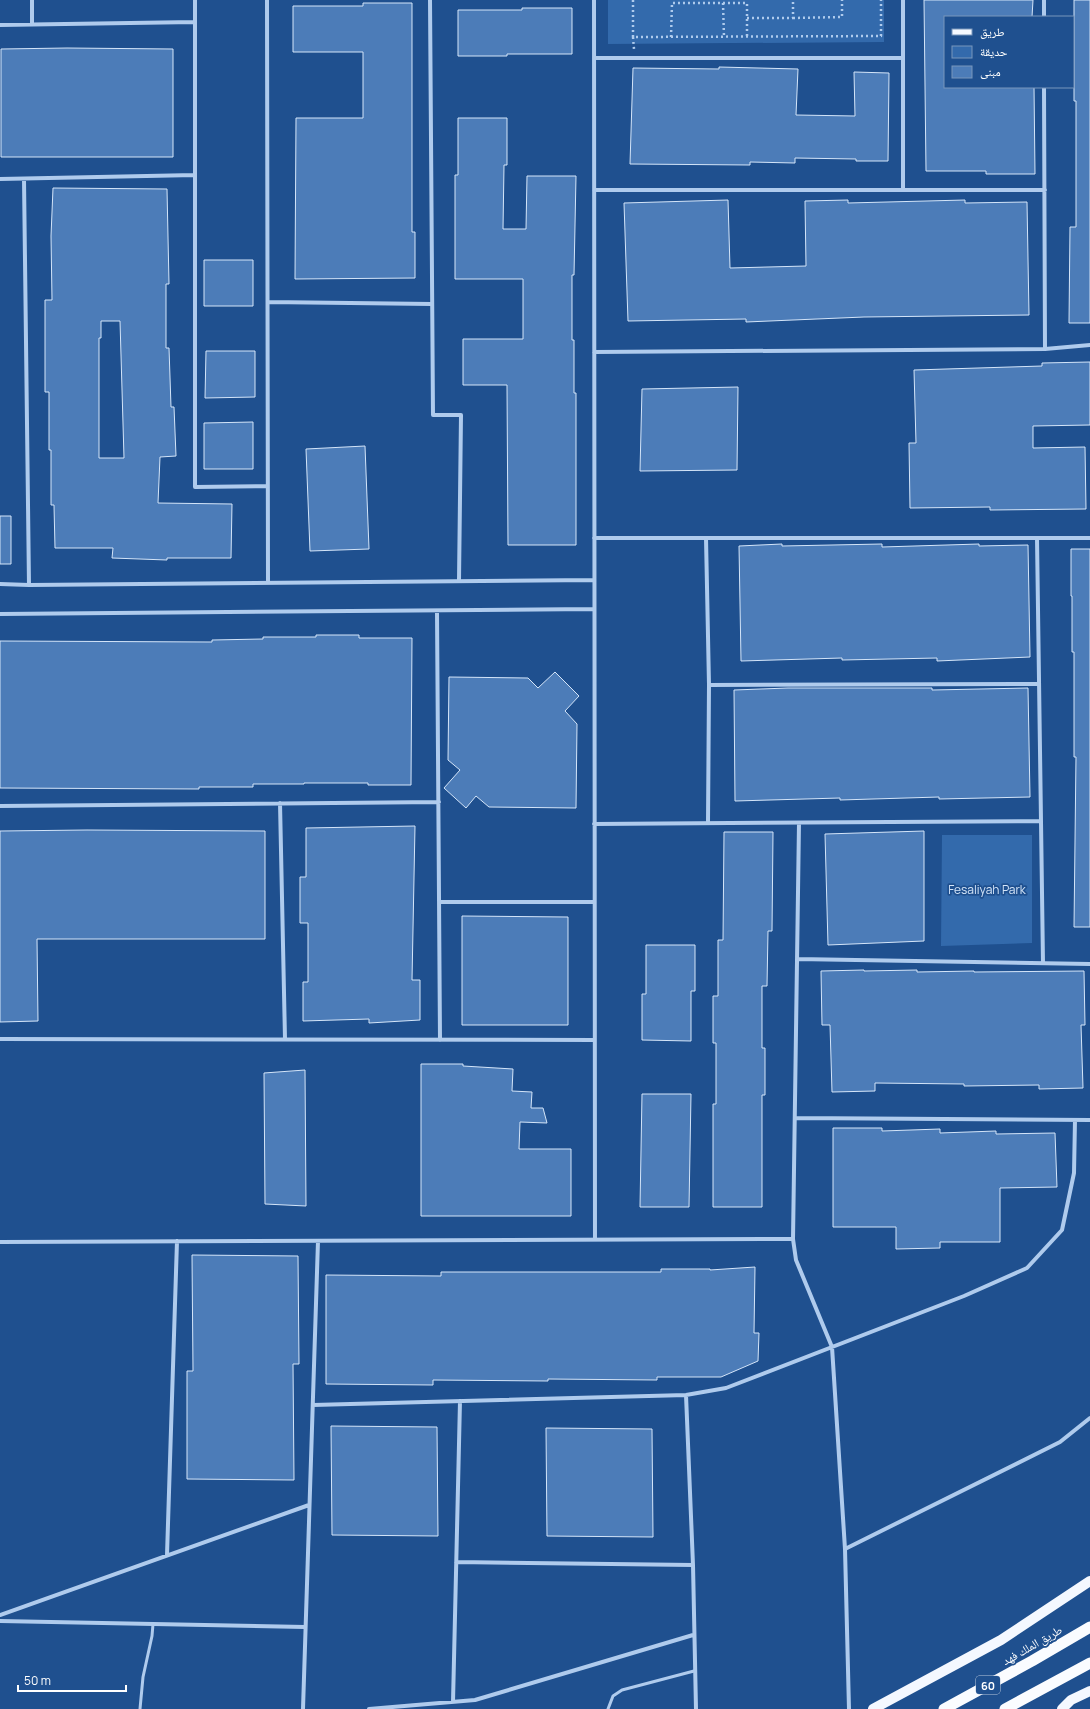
<svg xmlns="http://www.w3.org/2000/svg" width="1090" height="1709" font-family="Manrope,'Noto Naskh Arabic',sans-serif">
  <style>
    .green { fill: #336aac }
    .building { fill: #4c7cb8; stroke: #d4e5f9; fill-rule: evenodd }
    .lines { fill: none; stroke-linecap: round; stroke-linejoin: round }
    .path { stroke: #afcbed; stroke-width: 2.5; stroke-dasharray: 2 3; stroke-linecap: butt }
    .service { stroke: #afcbed; stroke-width: 3 }
    .minor { stroke: #afcbed; stroke-width: 4 }
    .primary { stroke: #f4f8ff; stroke-width: 10 }
    .trunk { stroke: #fafcff; stroke-width: 11 }
    .labels { text-anchor: middle; dominant-baseline: central; stroke-width: 3.5; stroke-linejoin: round; paint-order: stroke }
    .shield { fill: #1f508f; stroke: #bccadd; stroke-width: 1 }
    .shield-label { font-size: 11px; font-weight: bold; fill: #fff }
    .park-label { font-size: 12px; fill: #d4e5f9; stroke: #1f508f }
    .street-label { font-size: 12px; fill: #fff; stroke: #1f508f }
  </style>
  <rect width="100%" height="100%" fill="#1f508f"/>
  <path class="green" d="M608,0H884V42L608,44Z
    M942,835H1032V943L941,946Z"/>
  <path class="building" d="M924,0H1033L1032,17H945V87H1034L1035,174H986V171H926Z
    M1074,0H1090V323H1069L1070,227H1076V101H1074Z
    M363,3H412V232H415V278L295,279L296,118H363V52H293V6H363Z
    M522,8H572V54H507V56H458V10H522Z
    M67,48L173,49V157H1V49Z
    M719,67L798,69L796,115L855,116L854,72L889,73L888,161H856V159L795,158V163L750,162V165L630,164L633,68L719,69Z
    M458,118H507V165H504L503,229H526L527,176H576L574,275H572V340H574V393H576V545H508L507,385H463V339H523V279H455V175H458Z
    M53,188L167,189L169,284H166V348H169L171,407H174L176,456L160,457L158,503L232,504L231,558H167V560L112,558L113,548H55L54,505H51V450H49V392H45V300H52L51,236ZM101,321H120L124,458H99V338H101Z
    M728,200L730,268L806,266L805,201L848,200V203L965,200V203L1027,202L1029,315L864,317L746,322V319L628,321L624,203Z
    M204,260H253V306H204Z
    M206,351H255V397L205,398Z
    M1090,362V425L1033,426V448L1085,447L1086,509L990,510V507L910,508L909,443H916L914,370L1042,366V363Z
    M738,387L737,470L640,471L642,389Z
    M253,422V469H204V423Z
    M365,446L369,549L310,551L306,449Z
    M0,516H11V564H0Z
    M782,544V546L882,544V547L979,544V546L1028,545L1030,657L937,661V658L842,660V658L741,661L739,546Z
    M1071,549H1090V927H1074L1076,757H1074V652H1072V596H1071Z
    M316,635H359V638H412L411,785H368V783H304V784H253V787H199V789L0,788V641L212,642V640L263,639V637H316Z
    M555,672L579,696L565,711L577,724L576,808L489,807L476,796L466,808L444,788L460,770L448,760L449,677L528,678L538,688Z
    M788,688H932V690L1028,688L1030,797L939,799V797L840,800V798L735,801L734,690Z
    M415,826L412,980H420V1020L369,1023V1019L303,1021V982H308V923H300V877H306V828Z
    M87,830L265,831V939H37L38,1021L0,1022V831Z
    M924,831V941L828,945L825,834Z
    M724,832H773L772,931H768L767,986H762V1048H765V1095H762V1207H713V1104H716V1043H713V996H718V940H723Z
    M462,916L568,917V1025H462Z
    M646,945H695V991H691V1041L642,1040V994H646Z
    M864,970V971L917,970V972L974,971V972L1084,971L1085,1025H1081L1083,1088L1039,1089V1085L964,1086V1084L875,1083V1091L832,1092L830,1025H822L821,971Z
    M421,1064H463V1066L513,1069L512,1091L532,1092L531,1108H543L547,1123L520,1122L519,1149H571V1216H421Z
    M305,1070L306,1206L265,1204L264,1073Z
    M642,1094H691L689,1207H640Z
    M833,1128H882V1131L940,1129V1133L996,1131V1134L1055,1133L1057,1187L1000,1188V1242H940V1248L896,1249V1227H833Z
    M192,1255L298,1256L299,1364H293L294,1480L187,1479V1371H193Z
    M755,1267L754,1333H759L758,1361L721,1377H657V1380L548,1379V1381L433,1380V1385L326,1384V1275L441,1276V1272H661V1269H710V1270Z
    M331,1426L437,1427L438,1536L332,1535Z
    M546,1428L652,1429L653,1537L547,1536Z"/>
  <g class="lines">
    <path class="path" d="M633,0V37L881,36V0
      M723,3L724,37
      M747,18H793V0
      M793,18L842,17V0
      M633,37L634,49
      M671,37L672,3H747V37"/>
    <path class="service" d="M140,1709L143,1677L152,1636L153,1624
      M608,1709L613,1696L622,1690L694,1671"/>
    <path class="minor" d="M195,0V487L268,486
      M267,0L268,582
      M430,0L433,415H461L459,581
      M594,0L595,1240
      M903,0V190
      M1044,0V17
      M32,24V0
      M0,25L195,22
      M594,58H903
      M1044,87L1045,349
      M0,179L195,175
      M24,179L29,585
      M594,190H1045
      M268,302L432,304
      M594,352L1045,349L1090,345
      M594,538H1090
      M706,538L709,685L708,823
      M1037,538L1043,963
      M0,584L29,585L594,580
      M437,611L440,1040
      M0,614L594,609
      M709,685L1038,684
      M280,803L285,1039
      M0,806L439,802
      M799,823L793,1239L796,1260L832,1347L845,1549L849,1709
      M594,824L1041,821
      M439,902H594
      M797,959L1090,964
      M0,1039L594,1040
      M795,1118L1090,1120
      M0,1242L793,1239
      M686,1395L693,1565L696,1709
      M313,1405L686,1395L726,1388L964,1296L1027,1268L1062,1230L1074,1173L1075,1120
      M845,1549L1060,1442L1090,1418
      M167,1555L177,1241
      M456,1562L693,1565
      M0,1615L309,1505
      M0,1621L305,1627
      M453,1702L460,1401
      M303,1709L318,1241
      M369,1709L475,1700L693,1635"/>
    <path class="primary" d="M873,1709L1001,1640L1090,1581
      M1062,1709L1071,1700L1090,1691"/>
    <path class="trunk" d="M944,1709L1032,1661L1090,1627
      M1005,1709L1090,1663"/>
  </g>
  <g class="labels">
    <rect class="shield" x="976" y="1676" width="24" height="18" rx="3"/>
    <g class="shield-label">
      <text x="988" y="1685">60</text>
    </g>
    <g class="park-label">
      <text x="987" y="889">Fesaliyah Park</text>
    </g>
    <g class="street-label">
      <text transform="translate(1032 1645) rotate(-30)">طريق الملك فهد</text>
    </g>
  </g>
  <rect x="944" y="16" width="130" height="72" fill="#1f508f" stroke="#7996bc"/>
  <rect x="952" y="29" width="20" height="6" fill="#f4f8ff" stroke="#7996bc"/>
  <text x="980" y="36" font-size="12" fill="#ffffff">طريق</text>
  <rect x="952" y="46" width="20" height="12" fill="#336aac" stroke="#7996bc"/>
  <text x="980" y="56" font-size="12" fill="#ffffff">حديقة</text>
  <rect x="952" y="66" width="20" height="12" fill="#4c7cb8" stroke="#7996bc"/>
  <text x="980" y="76" font-size="12" fill="#ffffff">مبنى</text>
  <path d="M18 1685v6h108v-6" fill="none" stroke="#ffffff" stroke-width="2"/>
  <text x="24" y="1685" font-size="12" fill="#ffffff" stroke="#1f508f" stroke-width="3" paint-order="stroke">50 m</text>
</svg>
